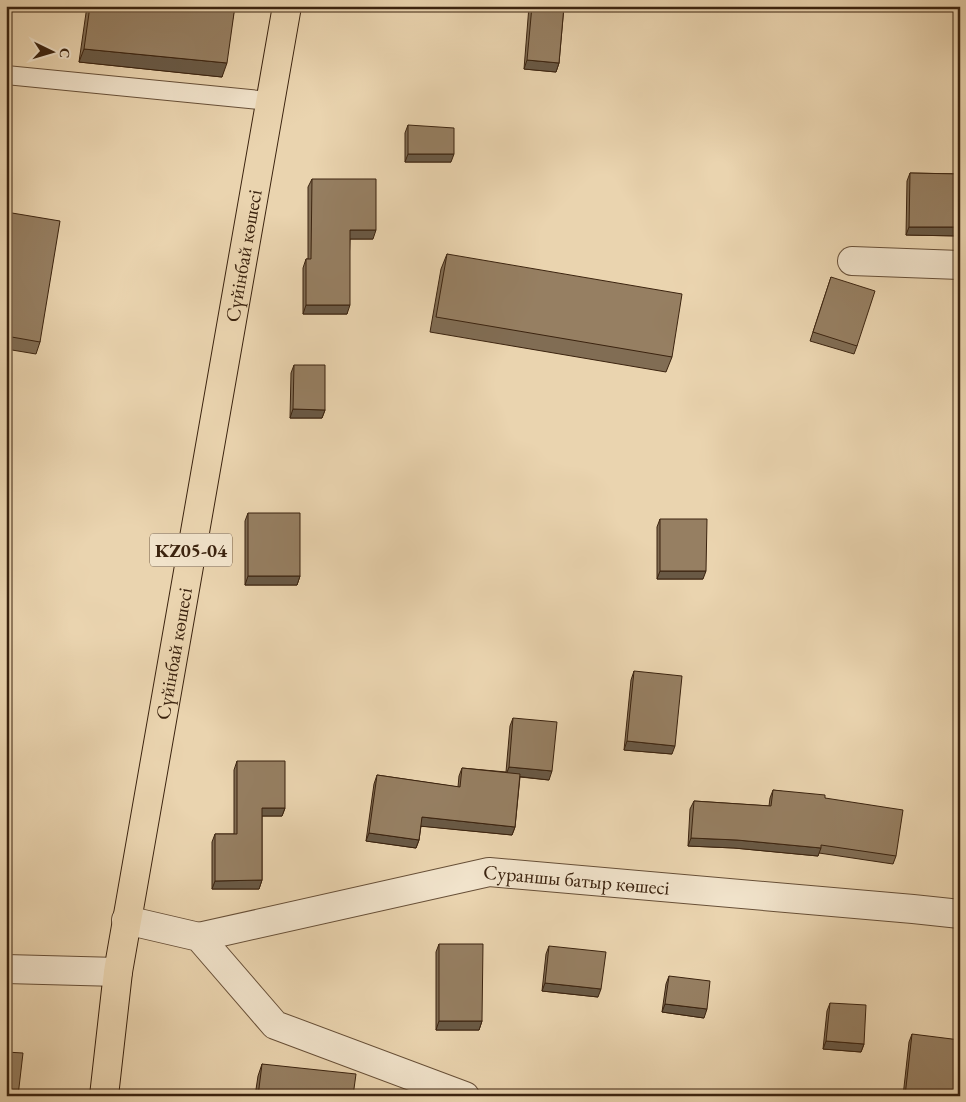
<svg xmlns="http://www.w3.org/2000/svg" width="966" height="1102" font-family="'EB Garamond',serif">
  <style>
    .lines { fill: none; stroke-linecap: round; stroke-linejoin: round }
    .service-casing { stroke: #674f37; stroke-width: 20 }
    .minor-casing { stroke: #674f37; stroke-width: 30 }
    .primary-casing { stroke: #3b230f; stroke-width: 30 }
    .service { stroke: #f1e3cb; stroke-width: 18 }
    .minor { stroke: #f1e3cb; stroke-width: 28 }
    .primary { stroke: #ead4af; stroke-width: 28 }
    .wall { fill: #816d54; stroke: #3b230f }
    .shaded-wall { fill: #695945; stroke: #3b230f }
    .building { fill: #967f62; stroke: #3b230f }
    .labels { text-anchor: middle; dominant-baseline: central; stroke-width: 4; stroke-linejoin: round; paint-order: stroke }
    .shield { fill: #f1e3cb; stroke: #725d47; stroke-width: 1 }
    .shield-label { font-size: 19px; font-weight: bold; fill: #3b230f }
    .street-label { font-size: 20px; fill: #3b230f; stroke: #f1e3cb }
  </style>
  <rect width="100%" height="100%" fill="#ead4af"/>
  <filter id="stains"><feTurbulence type="fractalNoise" baseFrequency=".004" numOctaves="4"/><feColorMatrix values="0 0 0 0 .2 0 0 0 0 .09 0 0 0 0 .02 0 0 0 .5 -.17"/></filter>
  <radialGradient id="worn" r=".72"><stop offset=".6" stop-color="#630" stop-opacity="0"/><stop offset="1" stop-color="#630" stop-opacity=".3"/></radialGradient>
  <g class="lines">
    <defs>
      <path id="service" d="M6,75L270,101"/>
      <g id="minor">
        <path d="M852,261L960,265"/>
        <path d="M126,920L199,937L275,1025L465,1096"/>
        <path id="s1" d="M199,937L489,872L913,909L960,914"/>
        <path d="M6,969L118,972"/>
      </g>
      <g id="primary">
        <path id="s2" d="M104,1096L118,972L287,6"/>
      </g>
    </defs>
    <use href="#service" class="service-casing"/>
    <use href="#minor" class="minor-casing"/>
    <use href="#primary" class="primary-casing"/>
    <use href="#service" class="service"/>
    <use href="#minor" class="minor"/>
    <use href="#primary" class="primary"/>
  </g>
  <path class="wall" d="M87,6H235L222,77L79,62Z
    M529,6H564L559,63L556,72L524,69Z
    M408,125L451,162H405V133Z
    M910,173L960,174V236L906,235L907,181Z
    M312,179L373,239H350L347,314H303V268L306,259H308V187Z
    M6,212L40,342L36,354L6,349Z
    M447,254L672,357L666,372L430,332L441,269Z
    M831,277L857,346L854,354L810,341Z
    M294,365L325,410L322,418H290L291,373Z
    M960,464V521L955,520L959,467Z
    M248,513L300,576L297,585H245V521Z
    M660,519L703,579H657V527Z
    M634,671L672,754L624,750L631,680Z
    M513,718L549,780L520,777L515,827L512,835L421,826L419,840L416,848L366,841L374,784L377,775L458,787L459,776L462,768L506,772L510,726Z
    M237,761L285,808L282,816H262V880L259,889H212V842L215,834H234V770Z
    M773,790L825,798L896,856L893,864L819,853L818,856L734,848L688,846L690,809L694,801L769,806L770,798Z
    M439,944L482,1021L479,1030H436V952Z
    M549,946L598,997L542,991L546,954Z
    M669,976L704,1018L662,1012L666,984Z
    M830,1003L864,1044L861,1052L823,1049L827,1011Z
    M912,1034L958,1096H903L909,1042Z
    M262,1064L353,1096H255L258,1076Z"/>
  <path class="shaded-wall" d="M84,49L227,63L222,77L79,62Z
    M527,60L559,63L556,72L524,69Z
    M408,154H454L451,162H405Z
    M909,227H960V236L906,235Z
    M350,230H376L373,239H347Z
    M306,305H350L347,314H303Z
    M293,409L325,410L322,418H290Z
    M958,512H960V521L955,520Z
    M660,571H706L703,579H657Z
    M248,576H300L297,585H245Z
    M627,741L675,746L672,754L624,750Z
    M509,767L552,771L549,780L506,775Z
    M262,808H285L282,816H259Z
    M422,817L515,827L512,835L419,826Z
    M369,833L419,840L416,848L366,841Z
    M691,838L737,840L821,848L818,856L734,848L688,846Z
    M262,880L259,889H212L215,881Z
    M545,983L601,989L598,997L542,991Z
    M665,1004L707,1009L704,1018L662,1012Z
    M439,1021H482L479,1030H436Z
    M826,1041L864,1044L861,1052L823,1049Z"/>
  <path class="building" d="M90,6H235L227,63L84,49Z
    M532,6H564L559,63L527,60Z
    M408,125L454,128V154H408Z
    M910,173L960,174V227H909Z
    M312,179H376V230H350V305H306V259H311Z
    M6,212L60,221L40,342L6,336Z
    M447,254L682,294L672,357L436,317Z
    M831,277L875,291L857,346L813,332Z
    M294,365H325V410L293,409Z
    M960,484V512H958Z
    M248,513H300V576H248Z
    M660,519H707L706,571H660Z
    M634,671L682,676L675,746L627,741Z
    M513,718L557,722L552,771L509,767Z
    M237,761H285V808H262V880L215,881V834H237Z
    M462,768L520,774L515,827L422,817L419,840L369,833L377,775L460,787Z
    M773,790L825,795V798L903,810L896,856L821,845V848L737,840L691,838L694,801L771,806Z
    M439,944H483L482,1021H439Z
    M549,946L606,952L601,989L545,983Z
    M669,976L710,981L707,1009L665,1004Z
    M830,1003L866,1005L864,1044L826,1041Z
    M912,1034L960,1040V1081L958,1096H905Z
    M6,1052L23,1053L18,1096H6Z
    M262,1064L356,1074L353,1096H258Z"/>
  <g class="labels">
    <rect class="shield" x="150" y="533.5" width="82" height="33" rx="4"/>
    <g class="shield-label">
      <text x="191" y="550">KZ05-04</text>
    </g>
    <g class="street-label">
      <text stroke="none"><textPath href="#s2" startOffset="852">Сүйінбай көшесі</textPath></text>
      <text stroke="none"><textPath href="#s2" startOffset="448">Сүйінбай көшесі</textPath></text>
      <text stroke="none"><textPath href="#s1" startOffset="385">Сураншы батыр көшесі</textPath></text>
    </g>
  </g>
  <rect width="966" height="1102" fill="none" stroke="#ead4af" stroke-width="25"/>
  <rect x="8" y="8" width="951" height="1087" fill="none" stroke="#3b230f" stroke-width="2.5"/>
  <rect x="12" y="12" width="941" height="1077" fill="none" stroke="#3b230f"/>
  <g transform="translate(52 52) rotate(95)" stroke="#f1e3cb" stroke-width="4" paint-order="stroke">
  <path d="M0-4L9 19L0 12L-9 19Z" fill="#3b230f"/>
  <text y="-8" font-size="14" font-weight="bold" text-anchor="middle" fill="#3b230f">С</text>
  </g>
  <rect width="100%" height="100%" filter="url(#stains)"/>
  <rect width="100%" height="100%" fill="url(#worn)"/>
</svg>
